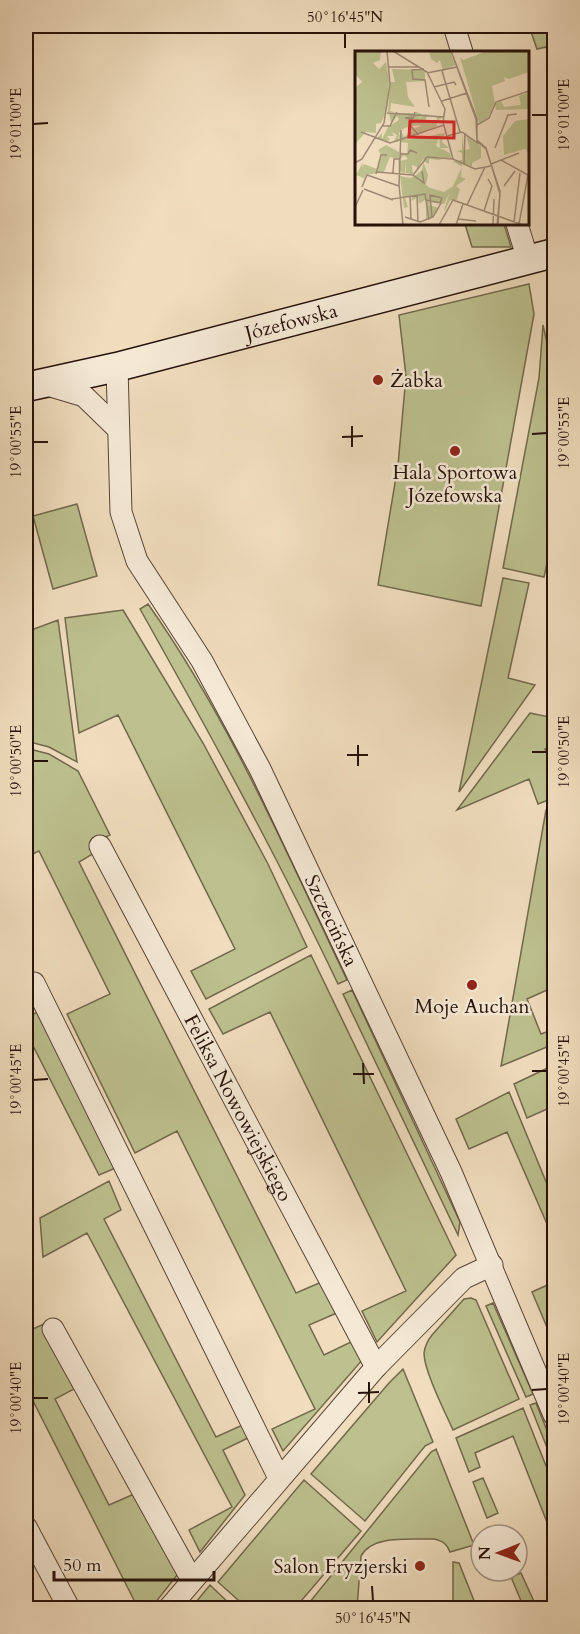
<svg xmlns="http://www.w3.org/2000/svg" width="580" height="1634" font-family="Cardo,serif">
  <style>
    .green { fill: #bdc08f; stroke: #72684c; stroke-width: 1.5 }
    .lines { fill: none; stroke-linecap: round; stroke-linejoin: round }
    .street-casing { stroke: #584437; stroke-width: 23 }
    .secondary-casing { stroke: #26110a; stroke-width: 31 }
    .street { stroke: #f5e9d5; stroke-width: 21 }
    .secondary { stroke: #f5e9d5; stroke-width: 28 }
    .ticks { fill: none; stroke: #26110a; stroke-width: 2 }
    .poi-dot { fill: #8f2418; stroke: #f5e9d5; stroke-width: 2 }
    .labels { text-anchor: middle; dominant-baseline: central; stroke-width: 5; stroke-linejoin: round; paint-order: stroke }
    .street-label { font-size: 20px; fill: #26110a; stroke: #f5e9d5 }
    .poi-label { font-size: 20px; fill: #26110a; stroke: #f5e9d5 }
    .inset-road { fill: none; stroke: #9f8b76; stroke-width: 1.5 }
    .view { fill: #d62828; fill-opacity: 0.15; stroke: #d62828; stroke-width: 3 }
    .inset-edge { fill: none; stroke: #26110a; stroke-width: 3 }
    .neatline { fill: none; stroke: #26110a; stroke-width: 2 }
    .ticks-label { font-size: 15px; text-anchor: middle; fill: #26110a }
  </style>
  <rect width="100%" height="100%" fill="#f0ddbe"/>
  <filter id="stains"><feTurbulence type="fractalNoise" baseFrequency=".00333" numOctaves="4"/><feColorMatrix values="0 0 0 0 .2 0 0 0 0 .09 0 0 0 0 .02 0 0 0 .5 -.17"/></filter>
  <radialGradient id="worn" r=".72"><stop offset=".6" stop-color="#630" stop-opacity="0"/><stop offset="1" stop-color="#630" stop-opacity=".3"/></radialGradient>
  <path class="green" d="M529,26H554V75L546,47L537,49Z
    M465,224H504L511,247H472Z
    M529,284L534,314L481,606L378,585L398,465L406,376L399,315Z
    M543,325L549,351L554,357V531L544,577L503,568L539,378Z
    M77,504L97,576L53,589L33,516Z
    M503,578L529,583L508,678L535,685L459,792Z
    M148,604C230,720 286,852 347,980L338,984C277,856 209,732 140,609Z
    M123,610L203,743L268,864L307,947L206,999L191,971L235,949L118,715L79,733L65,618Z
    M58,620L77,762L49,747L26,741V632Z
    M530,713L554,718V744L545,749L554,773V793L550,795L551,799L538,804L529,779L457,810Z
    M26,748L49,754L78,771L110,835L93,844L96,852L79,862L296,1293L324,1281L339,1312L309,1325L324,1355L355,1340L364,1358L283,1451L272,1429L315,1409L177,1131L135,1153L67,1014L110,994L39,851L26,857Z
    M554,806V987L527,999L541,1034L554,1029V1044L501,1066L546,810Z
    M311,955L456,1255L377,1342L362,1311L406,1291L270,1012L223,1034L209,1009Z
    M352,990L460,1222L458,1235L343,994Z
    M43,1009L120,1166L99,1175L26,1032V1018Z
    M554,1065V1106L527,1118L514,1084Z
    M509,1092L554,1201V1240L507,1132L469,1149L456,1119Z
    M109,1181L121,1210L104,1219L216,1437L247,1423L252,1436L223,1450L245,1495L200,1552L189,1530L232,1507L87,1233L43,1257L40,1218Z
    M554,1282V1338L552,1339L532,1292Z
    M471,1298L476,1300L519,1399L453,1430C445,1412 424,1371 424,1353C425,1346 428,1340 432,1335L464,1299Z
    M493,1303L533,1394L526,1397L486,1306Z
    M44,1324L74,1389L55,1399L109,1505L134,1494L178,1574L151,1608H138L26,1387V1332Z
    M403,1369L433,1442L425,1446L365,1521L311,1474L389,1383Z
    M536,1403L554,1448V1465L530,1405Z
    M523,1408L554,1486V1540L513,1436L475,1453L480,1467L469,1472L456,1438Z
    M436,1449L474,1545L450,1552C447,1544 443,1541 434,1539C412,1540 373,1534 361,1556L357,1608H305L431,1452Z
    M483,1478L498,1513L487,1518L473,1482Z
    M304,1480L361,1531L295,1608H247L218,1582Z
    M453,1562L459,1563L477,1608H453Z
    M521,1573L537,1608H524L511,1577Z
    M210,1585L234,1608H191Z"/>
  <g class="lines">
    <defs>
      <g id="street">
        <path d="M454,26L462,52"/>
        <path d="M517,224L528,260"/>
        <path id="s1" d="M117,367L121,512L137,561L202,661L260,769L451,1172L554,1415"/>
        <path d="M44,384L84,396L118,429"/>
        <path id="s2" d="M100,846L376,1367"/>
        <path d="M26,988L34,983L279,1478"/>
        <path d="M53,1329L192,1580"/>
        <path d="M26,1527L69,1608"/>
        <path d="M169,1608L376,1367L464,1278L492,1265"/>
      </g>
      <g id="secondary">
        <path id="s3" d="M26,387L117,367L554,253"/>
      </g>
    </defs>
    <use href="#street" class="street-casing"/>
    <use href="#secondary" class="secondary-casing"/>
    <use href="#street" class="street"/>
    <use href="#secondary" class="secondary"/>
  </g>
  <path class="ticks" d="M345,33V48M532,115H547M33,124L48,123M352,426V447M532,434L547,433M342,437L363,436M33,442H48M358,745V766M532,752H547M347,755H368M33,761H48M363,1063L364,1084M532,1071H547M353,1074H374M33,1080L48,1079M369,1382V1403M532,1390L547,1389M358,1393L379,1392M33,1398H48M372,1586L373,1601"/>
  <g class="poi-dot">
    <circle cx="378" cy="380" r="6"/>
    <circle cx="455" cy="451" r="6"/>
    <circle cx="472" cy="985" r="6"/>
    <circle cx="420" cy="1566" r="6"/>
  </g>
  <g class="labels">
    <g class="street-label">
      <text stroke="none"><textPath href="#s3" startOffset="273">Józefowska</textPath></text>
      <text stroke="none"><textPath href="#s1" startOffset="606">Szczecińska</textPath></text>
      <text stroke="none"><textPath href="#s2" startOffset="296">Feliksa Nowowiejskiego</textPath></text>
    </g>
    <g class="poi-label">
      <text x="390" y="380" text-anchor="start">Żabka</text>
      <text x="455" y="472">Hala Sportowa<tspan x="455" dy="23">Józefowska</tspan></text>
      <text x="472" y="1006">Moje Auchan</text>
      <text x="408" y="1566" text-anchor="end">Salon Fryzjerski</text>
    </g>
  </g>
  <g transform="translate(355 51)">
    <rect width="174" height="174" fill="#f0ddbe"/>
    <path d="M0,0H26L25,9L18,12L24,18L31,11L34,29L32,59L26,72L21,73V82L11,81L0,93V37L7,31L0,23ZM74,0H95L100,14L88,20L85,9L82,12L76,8ZM132,0H174V21L154,28L149,26L150,30L137,35L140,52L133,66L124,72L105,6L108,9ZM37,18L70,19V30L51,31L53,46L60,56L36,52L35,60L39,61H33L35,31H40ZM174,41V64L173,58L141,59L140,53L146,50L149,56L166,54L164,45ZM61,61L67,63L64,68L69,63L88,66L82,70L81,65L72,64L71,69L81,71L82,75L66,83L59,78L67,74L56,75L63,84L51,89L90,82L87,91L94,97H85L84,86L81,95L95,102L96,107L80,106L87,109L74,108V113L68,110L73,124L71,134L75,137L89,141L98,135L107,116L98,110L107,109V102L102,100L107,99V81L109,99L115,98L111,84L126,95V107L117,112V116L107,112L106,126L111,128L101,135L105,138L102,149H95L90,159H89L95,141L89,153L75,151L74,154L84,157L81,163H79L75,168L71,169V148L64,153L63,146L56,150L57,146H50L53,156L49,157L45,125L55,127L61,124L67,119L69,109L74,106L67,109L61,122L62,116L57,114L58,123H54L55,112L54,122H51L50,111V122L45,121V110L53,108L49,104L45,109V101L52,103L53,92L45,91L44,85L46,80L49,86L57,80L52,76L46,79L44,82L43,91H39L42,84L37,81L39,85H32L35,89L31,90L35,91L21,88L27,82V88L33,76L44,69L42,65L36,72L34,62H59L56,69ZM174,68V102L170,98L149,104L148,85L160,70ZM31,94L44,101V121L43,108L35,106L29,121L11,124L8,131L9,127L1,124L8,111L7,116L9,113L22,118L26,104L23,99Z" fill="#bdc08f"/>
    <path class="inset-road" d="M38,0L72,21L90,58L88,71L98,108M96,0L122,68V89L131,97L136,113M96,0L121,68L122,90L131,98L145,140L143,174M34,16H65M69,18L57,19L58,28L70,29L74,56M87,20L105,81M72,22L102,16M79,36L99,31L101,34M87,50L112,42M32,62L89,66M59,66L50,67L57,68L59,66V64L60,61M62,69L54,73L64,84M122,74L134,67L141,51L174,40M28,75H35L42,61M46,79L44,134L48,174M6,81L35,92L89,74M92,85L107,81L124,93M140,97L153,64L162,63M45,103H53L55,99L62,102M146,109L173,124M0,112L7,108L29,72L35,33L32,0M136,113L164,102M136,113L145,143L142,174M109,114L110,82M21,121L58,124L72,106L98,108L120,118L136,115M38,122L39,108H45M21,123L26,104H32M58,124L69,132L67,120M149,135L160,120M7,136L12,124L44,135M9,138L38,149M62,144L63,171M55,145L56,168M37,148L70,143L74,169M112,154L130,116M0,156L8,139M129,160L137,135L133,128M50,166L65,171L78,166L86,152L71,149M77,166L75,144L87,147L85,152M103,168L121,170M159,171L165,122M164,173L173,124M84,174L98,149L168,174M101,174L108,153M138,174L139,148"/>
    <path class="view" d="M55,70L99,71V87L54,86Z"/>
    <rect width="174" height="174" class="inset-edge"/>
  </g>
  <rect width="580" height="1634" fill="none" stroke="#f0ddbe" stroke-width="66"/>
  <g transform="translate(499 1553) rotate(269)"><circle r="28" fill="#f5e9d5" stroke="#a29384" stroke-width="1.5"/>
  <path d="M0-4.5L10 22L0 15L-10 22Z" fill="#8f2418"/>
  <text y="-9" font-size="16" font-weight="bold" text-anchor="middle" fill="#26110a">N</text>
  </g>
  <path d="M54 1571v9h160v-9" fill="none" stroke="#26110a" stroke-width="3"/>
  <text x="63" y="1571" font-size="18" fill="#26110a" stroke="#f5e9d5" stroke-width="4.5" paint-order="stroke">50 m</text>
  <rect x="33" y="33" width="514" height="1568" class="neatline"/>
  <g class="ticks-label">
    <text x="345" y="22">50°16'45"N</text>
    <text transform="translate(564 115) rotate(-90)" y="5">19°01'00"E</text>
    <text transform="translate(16 124) rotate(-90)" y="5">19°01'00"E</text>
    <text transform="translate(564 433) rotate(-90)" y="5">19°00'55"E</text>
    <text transform="translate(16 442) rotate(-90)" y="5">19°00'55"E</text>
    <text transform="translate(564 752) rotate(-90)" y="5">19°00'50"E</text>
    <text transform="translate(16 761) rotate(-90)" y="5">19°00'50"E</text>
    <text transform="translate(564 1071) rotate(-90)" y="5">19°00'45"E</text>
    <text transform="translate(16 1080) rotate(-90)" y="5">19°00'45"E</text>
    <text transform="translate(564 1389) rotate(-90)" y="5">19°00'40"E</text>
    <text transform="translate(16 1398) rotate(-90)" y="5">19°00'40"E</text>
    <text x="373" y="1623">50°16'45"N</text>
  </g>
  <rect width="100%" height="100%" filter="url(#stains)"/>
  <rect width="100%" height="100%" fill="url(#worn)"/>
</svg>
